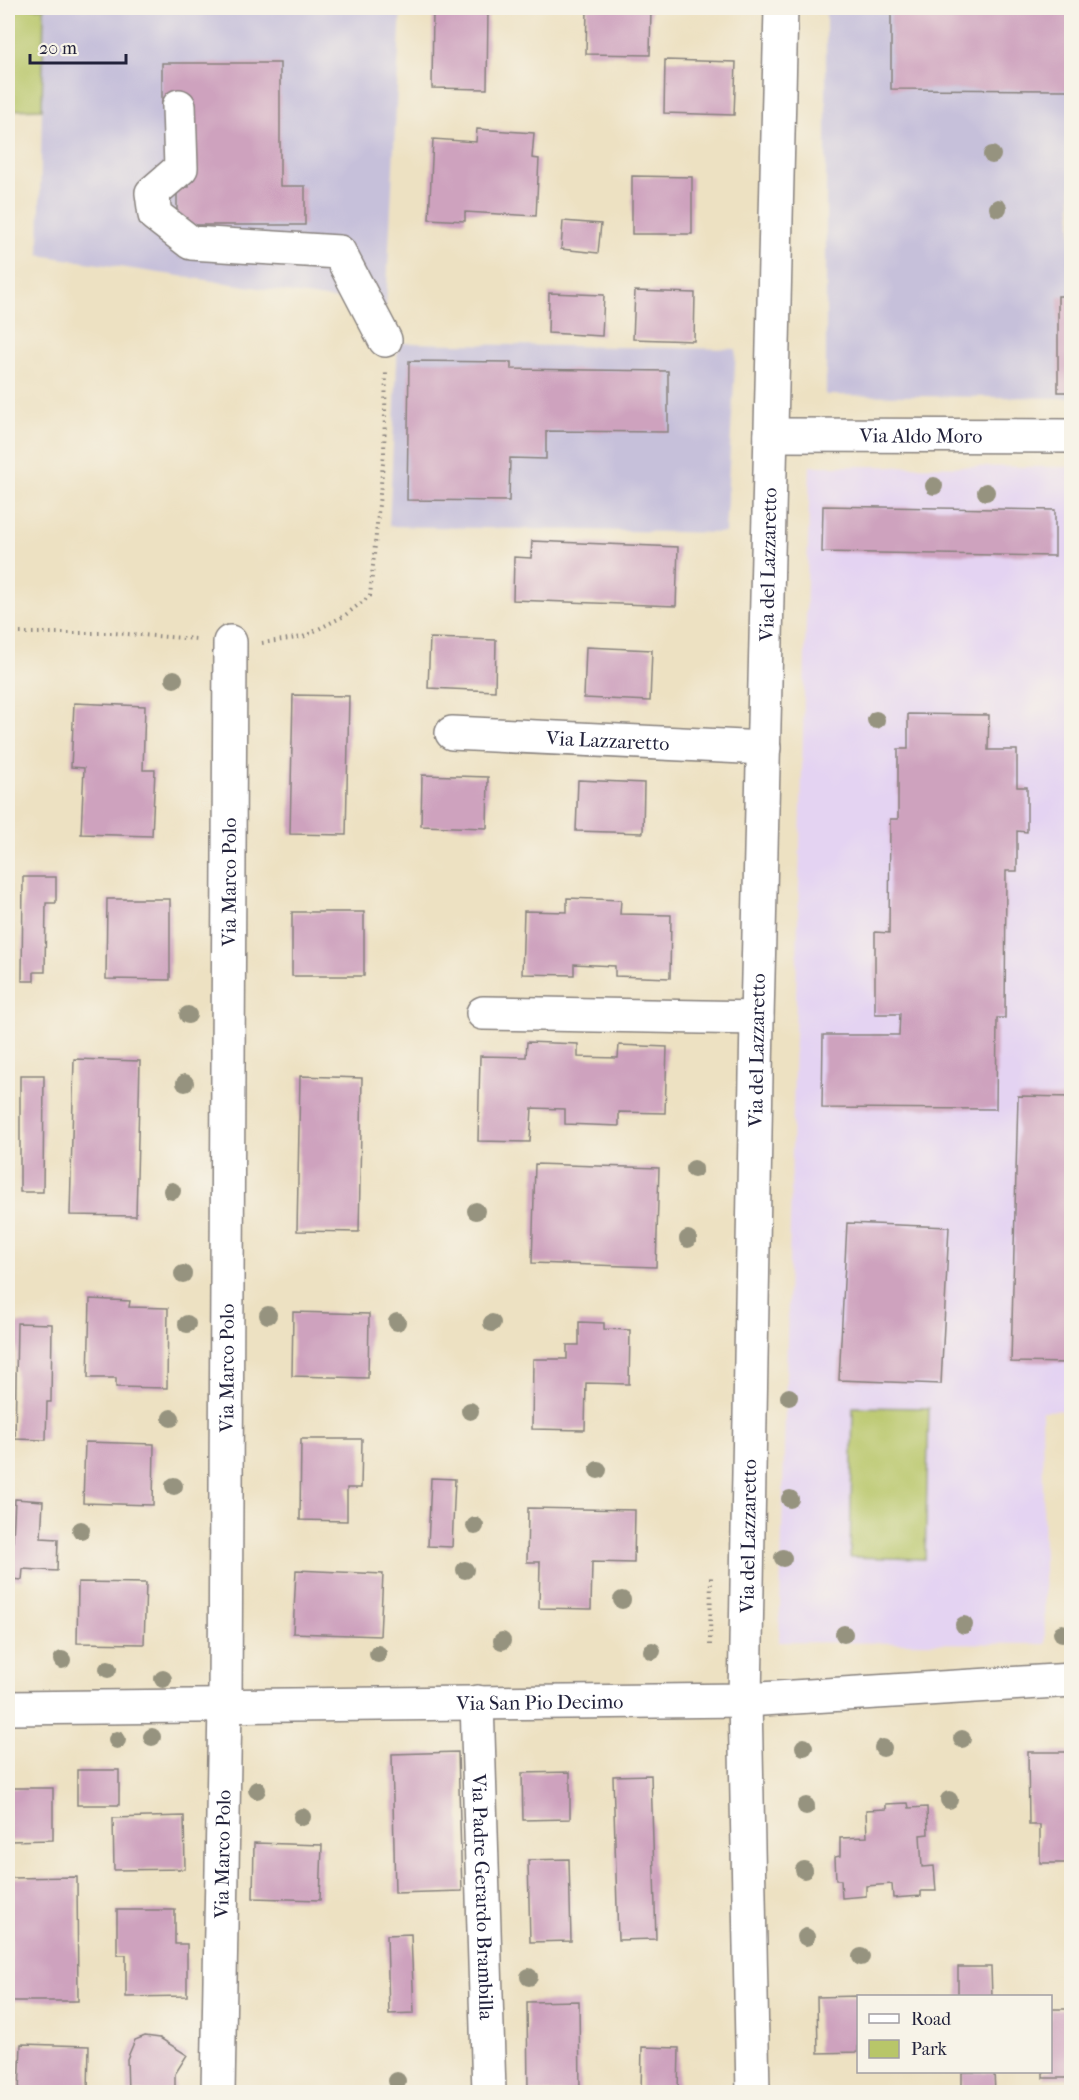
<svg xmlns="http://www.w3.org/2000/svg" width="1079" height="2100" font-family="'IM FELL French Canon',serif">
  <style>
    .built { fill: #e4d3f2 }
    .industrial { fill: #c6c0da }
    .green { fill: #b8c669; stroke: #6d7452; stroke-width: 1.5 }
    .building { fill: #cea2be }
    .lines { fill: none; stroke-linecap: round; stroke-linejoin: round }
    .minor-casing { stroke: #88827e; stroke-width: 36 }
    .tertiary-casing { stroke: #88827e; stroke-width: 36 }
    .path { stroke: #88827e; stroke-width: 4; stroke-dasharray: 1.5 4.5; stroke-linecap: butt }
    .minor { stroke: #fff; stroke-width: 33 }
    .tertiary { stroke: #fff; stroke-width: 33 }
    .tree { fill: #96937f }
    .labels { text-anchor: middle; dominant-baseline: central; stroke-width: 4.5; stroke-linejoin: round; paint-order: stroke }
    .street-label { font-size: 20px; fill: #22223b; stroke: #f7f3e8 }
  </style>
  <rect width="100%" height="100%" fill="#f7f3e8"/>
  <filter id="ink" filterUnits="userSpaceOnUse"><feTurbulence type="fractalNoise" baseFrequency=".0167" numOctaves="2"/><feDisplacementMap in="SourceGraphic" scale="12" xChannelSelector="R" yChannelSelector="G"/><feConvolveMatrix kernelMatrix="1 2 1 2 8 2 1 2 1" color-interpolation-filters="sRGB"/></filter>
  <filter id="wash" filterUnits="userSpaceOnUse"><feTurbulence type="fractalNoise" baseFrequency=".008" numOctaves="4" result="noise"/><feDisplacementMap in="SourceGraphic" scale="24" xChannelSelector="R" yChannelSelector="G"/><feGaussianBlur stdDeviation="1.35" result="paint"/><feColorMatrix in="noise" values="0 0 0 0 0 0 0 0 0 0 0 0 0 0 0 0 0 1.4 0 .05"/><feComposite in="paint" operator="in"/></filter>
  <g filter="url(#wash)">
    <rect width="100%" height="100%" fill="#ede1c2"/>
    <path class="built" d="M810,466L1071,467L1072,1410L1042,1411L1045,1644L779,1642Z"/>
    <path class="industrial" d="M44,8H401L386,307L39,255Z
      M826,8H1071V398L826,395Z
      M398,343L736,349L725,533L389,526Z"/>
    <path class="green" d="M8,8H44L42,109L8,110Z
      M853,1407L929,1408L925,1559L850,1557Z"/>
    <g id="blocks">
      <path class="building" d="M433,8H488L487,89L432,88Z
        M587,8H651L650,55L586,54Z
        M891,8H1072V90L891,89Z
        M665,60L736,62L734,115L664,113Z
        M162,63H280V186H305V225H177V187H189V106H162Z
        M477,129L534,133L532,158L539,159L536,216L465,212V221L429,219L433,139L476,142Z
        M632,176L692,177V234H632Z
        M563,221L601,224L598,253L561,249Z
        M635,291L695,293L694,341L633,339Z
        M549,293L604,295L602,336L548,333Z
        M1058,296H1072V392H1058Z
        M409,361L511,362V369L668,371V432L546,431V459L510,458L509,501L407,500Z
        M823,506L1055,510V556L822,552Z
        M532,541L678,547L676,606L513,600L514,557L531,558Z
        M430,638L496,640L495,691L428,688Z
        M586,647L652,650L650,701L584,698Z
        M293,695L349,696L346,835L290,834Z
        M74,703L145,706L143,770H155L152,836L81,834L84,768L71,767Z
        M908,714L989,715L988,750H1017V787H1027V832L1017,831V871H1006L1005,1018H997L996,1109L822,1108L823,1035H899L900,1014H875V932L889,933L890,819H898V749H908Z
        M422,775L488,777L487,828L421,826Z
        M578,780L644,783L643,833L576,831Z
        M23,877H56V903H46L45,972H34V981H22Z
        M567,898L621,900L620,914L671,915L670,978L615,976V966L574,964V975L522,974L524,911L567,912Z
        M107,899H170V980L106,979Z
        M292,912H364V976H292Z
        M527,1042L578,1044V1057L618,1058L619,1045L667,1047L665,1113L619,1112V1126L565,1124V1109L532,1108L530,1142L478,1141L480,1056L526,1057Z
        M74,1059L140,1061L136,1216L70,1215Z
        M20,1075H44L43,1192H20Z
        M300,1076L362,1078L359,1232L297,1231Z
        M1018,1096L1072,1097V1363L1011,1362Z
        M535,1164L659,1168L656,1267L532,1263Z
        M847,1223L949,1227L941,1384L839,1380Z
        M90,1299L130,1301L129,1307L168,1308L167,1388L116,1387V1378H88Z
        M293,1312L369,1314L368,1378L292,1376Z
        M579,1322L604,1323V1329L630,1330L629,1384L586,1383L585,1430L532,1429L533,1359H567V1345H579Z
        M17,1323L52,1324L51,1402H47L46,1440L15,1439Z
        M301,1439H362L361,1488H347V1521L300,1520Z
        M85,1442L154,1444L153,1505L83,1503Z
        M431,1478L455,1479L452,1547L428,1546Z
        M15,1499L43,1501L41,1538L58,1539L57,1571L23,1569L22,1580L11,1579Z
        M528,1508L635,1510L634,1563L592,1562L591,1609L539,1608L540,1562H527Z
        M296,1570L383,1574L380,1636L293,1633Z
        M78,1582L146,1583L144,1644L77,1643Z
        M458,1752L462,1891L395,1893L392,1754Z
        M1028,1752H1072V1863H1040V1825H1029Z
        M77,1770H119V1805H77Z
        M570,1772V1819L523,1820L522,1773Z
        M651,1775L656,1939L618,1940L613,1776Z
        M8,1788H53V1840L8,1841Z
        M908,1803L909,1808L927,1807L928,1834L920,1835L922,1867L934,1866L936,1891H921V1896L893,1898L892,1884L866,1886V1896L842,1898L841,1880H836L835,1857L840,1856V1838L867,1837L866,1810L886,1809V1804Z
        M184,1816L185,1869L114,1870L113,1818Z
        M254,1843L322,1845L320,1900L253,1898Z
        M569,1859L571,1941L530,1942L528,1860Z
        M77,1877L78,2001H11L10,1878Z
        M117,1910H175V1944H187V1996L126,1997V1955H117Z
        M411,1934L414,2013L389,2014L387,1935Z
        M958,1967H991L992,1996H958Z
        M858,1996V2052L818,2053L817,1997Z
        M579,2001L580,2092H528L527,2002Z
        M1050,2009H1072V2078H1043V2072H1050Z
        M145,2036L160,2038L187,2055L175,2074V2092H128L127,2059L135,2040Z
        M21,2044L89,2046L88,2092H19Z
        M642,2047L679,2048L678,2092H641Z
        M962,2072H994L995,2092H962Z
        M880,2089V2092H836V2090Z"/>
    </g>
  </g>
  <g filter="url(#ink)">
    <use href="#blocks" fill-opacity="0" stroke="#88827e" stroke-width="1.5"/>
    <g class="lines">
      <defs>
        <g id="minor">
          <path d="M179,106L181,168L152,193L155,215L191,243L339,252L385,340"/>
          <path id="s1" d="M771,435L1072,436"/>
          <path id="s2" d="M452,733L764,748"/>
          <path d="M483,1013L757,1018"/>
          <path id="s3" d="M477,1702L489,2092"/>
          <path id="s4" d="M8,1708L745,1700L1072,1680"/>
          <path id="s5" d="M218,2092L225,1704L230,642"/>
        </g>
        <g id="tertiary">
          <path id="s6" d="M753,2092L745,1700L757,1018L781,8"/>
        </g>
      </defs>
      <use href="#minor" class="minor-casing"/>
      <use href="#tertiary" class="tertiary-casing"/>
      <path class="path" d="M8,633H113L197,639
        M262,643L303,637L344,616L370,596L384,453L386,371
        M710,1645L711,1574"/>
      <use href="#minor" class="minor"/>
      <use href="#tertiary" class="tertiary"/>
    </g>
    <g class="tree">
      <circle cx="992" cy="155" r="9"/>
      <circle cx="998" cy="208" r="9"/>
      <circle cx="934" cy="486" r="9"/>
      <circle cx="986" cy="492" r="9"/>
      <circle cx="174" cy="679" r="9"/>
      <circle cx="876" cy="720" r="9"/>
      <circle cx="188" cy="1015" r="9"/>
      <circle cx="185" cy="1083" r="9"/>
      <circle cx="694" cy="1169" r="9"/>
      <circle cx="172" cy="1191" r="9"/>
      <circle cx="476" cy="1211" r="9"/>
      <circle cx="688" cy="1239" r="9"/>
      <circle cx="183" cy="1274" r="9"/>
      <circle cx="268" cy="1315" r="9"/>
      <circle cx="397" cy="1322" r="9"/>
      <circle cx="492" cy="1323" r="9"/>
      <circle cx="187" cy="1324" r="9"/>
      <circle cx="789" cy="1397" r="9"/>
      <circle cx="470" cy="1411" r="9"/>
      <circle cx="171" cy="1418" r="9"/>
      <circle cx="598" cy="1470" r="9"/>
      <circle cx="174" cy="1486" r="9"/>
      <circle cx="790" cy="1499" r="9"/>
      <circle cx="475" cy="1526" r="9"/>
      <circle cx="81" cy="1530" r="9"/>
      <circle cx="783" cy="1558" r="9"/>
      <circle cx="465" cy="1570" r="9"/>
      <circle cx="622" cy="1600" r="9"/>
      <circle cx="964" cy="1625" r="9"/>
      <circle cx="1062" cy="1633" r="9"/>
      <circle cx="844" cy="1634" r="9"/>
      <circle cx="502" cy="1641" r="9"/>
      <circle cx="652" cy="1651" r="9"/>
      <circle cx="378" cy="1654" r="9"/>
      <circle cx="62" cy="1660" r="9"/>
      <circle cx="108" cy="1669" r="9"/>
      <circle cx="163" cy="1679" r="9"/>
      <circle cx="152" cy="1737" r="9"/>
      <circle cx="962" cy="1739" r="9"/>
      <circle cx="117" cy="1740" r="9"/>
      <circle cx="804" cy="1747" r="9"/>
      <circle cx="883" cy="1748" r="9"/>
      <circle cx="257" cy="1790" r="9"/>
      <circle cx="949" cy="1800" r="9"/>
      <circle cx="806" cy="1806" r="9"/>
      <circle cx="302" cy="1817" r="9"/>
      <circle cx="804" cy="1870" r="9"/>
      <circle cx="806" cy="1937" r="9"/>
      <circle cx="861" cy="1957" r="9"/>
      <circle cx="529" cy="1977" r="9"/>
      <circle cx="397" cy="2081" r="9"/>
    </g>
  </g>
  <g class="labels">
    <g class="street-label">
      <text stroke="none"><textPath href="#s1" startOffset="150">Via Aldo Moro</textPath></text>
      <text stroke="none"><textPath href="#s6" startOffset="1528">Via del Lazzaretto</textPath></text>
      <text stroke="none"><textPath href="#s2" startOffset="156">Via Lazzaretto</textPath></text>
      <text stroke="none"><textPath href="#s5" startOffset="1210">Via Marco Polo</textPath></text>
      <text stroke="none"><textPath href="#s6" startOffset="1042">Via del Lazzaretto</textPath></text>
      <text stroke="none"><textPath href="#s5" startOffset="724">Via Marco Polo</textPath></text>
      <text stroke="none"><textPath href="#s6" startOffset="556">Via del Lazzaretto</textPath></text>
      <text stroke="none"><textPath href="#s4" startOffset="532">Via San Pio Decimo</textPath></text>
      <text stroke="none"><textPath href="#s5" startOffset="238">Via Marco Polo</textPath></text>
      <text stroke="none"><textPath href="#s3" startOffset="195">Via Padre Gerardo Brambilla</textPath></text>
    </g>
  </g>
  <rect width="1079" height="2100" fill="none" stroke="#f7f3e8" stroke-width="30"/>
  <rect x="857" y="1995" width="195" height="78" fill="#f7f3e8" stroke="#a29fa3" stroke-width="1.5"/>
  <rect x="869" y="2014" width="30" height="9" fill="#ffffff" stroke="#a29fa3" stroke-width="1.5"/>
  <text x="911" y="2025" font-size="18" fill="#22223b">Road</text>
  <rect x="869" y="2040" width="30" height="18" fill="#b8c669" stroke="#a29fa3" stroke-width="1.5"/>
  <text x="911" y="2055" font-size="18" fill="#22223b">Park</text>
  <path d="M30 54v9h96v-9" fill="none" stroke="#22223b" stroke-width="3"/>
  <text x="39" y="54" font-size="18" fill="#22223b" stroke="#f7f3e8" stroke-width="4.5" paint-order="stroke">20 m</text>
</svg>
